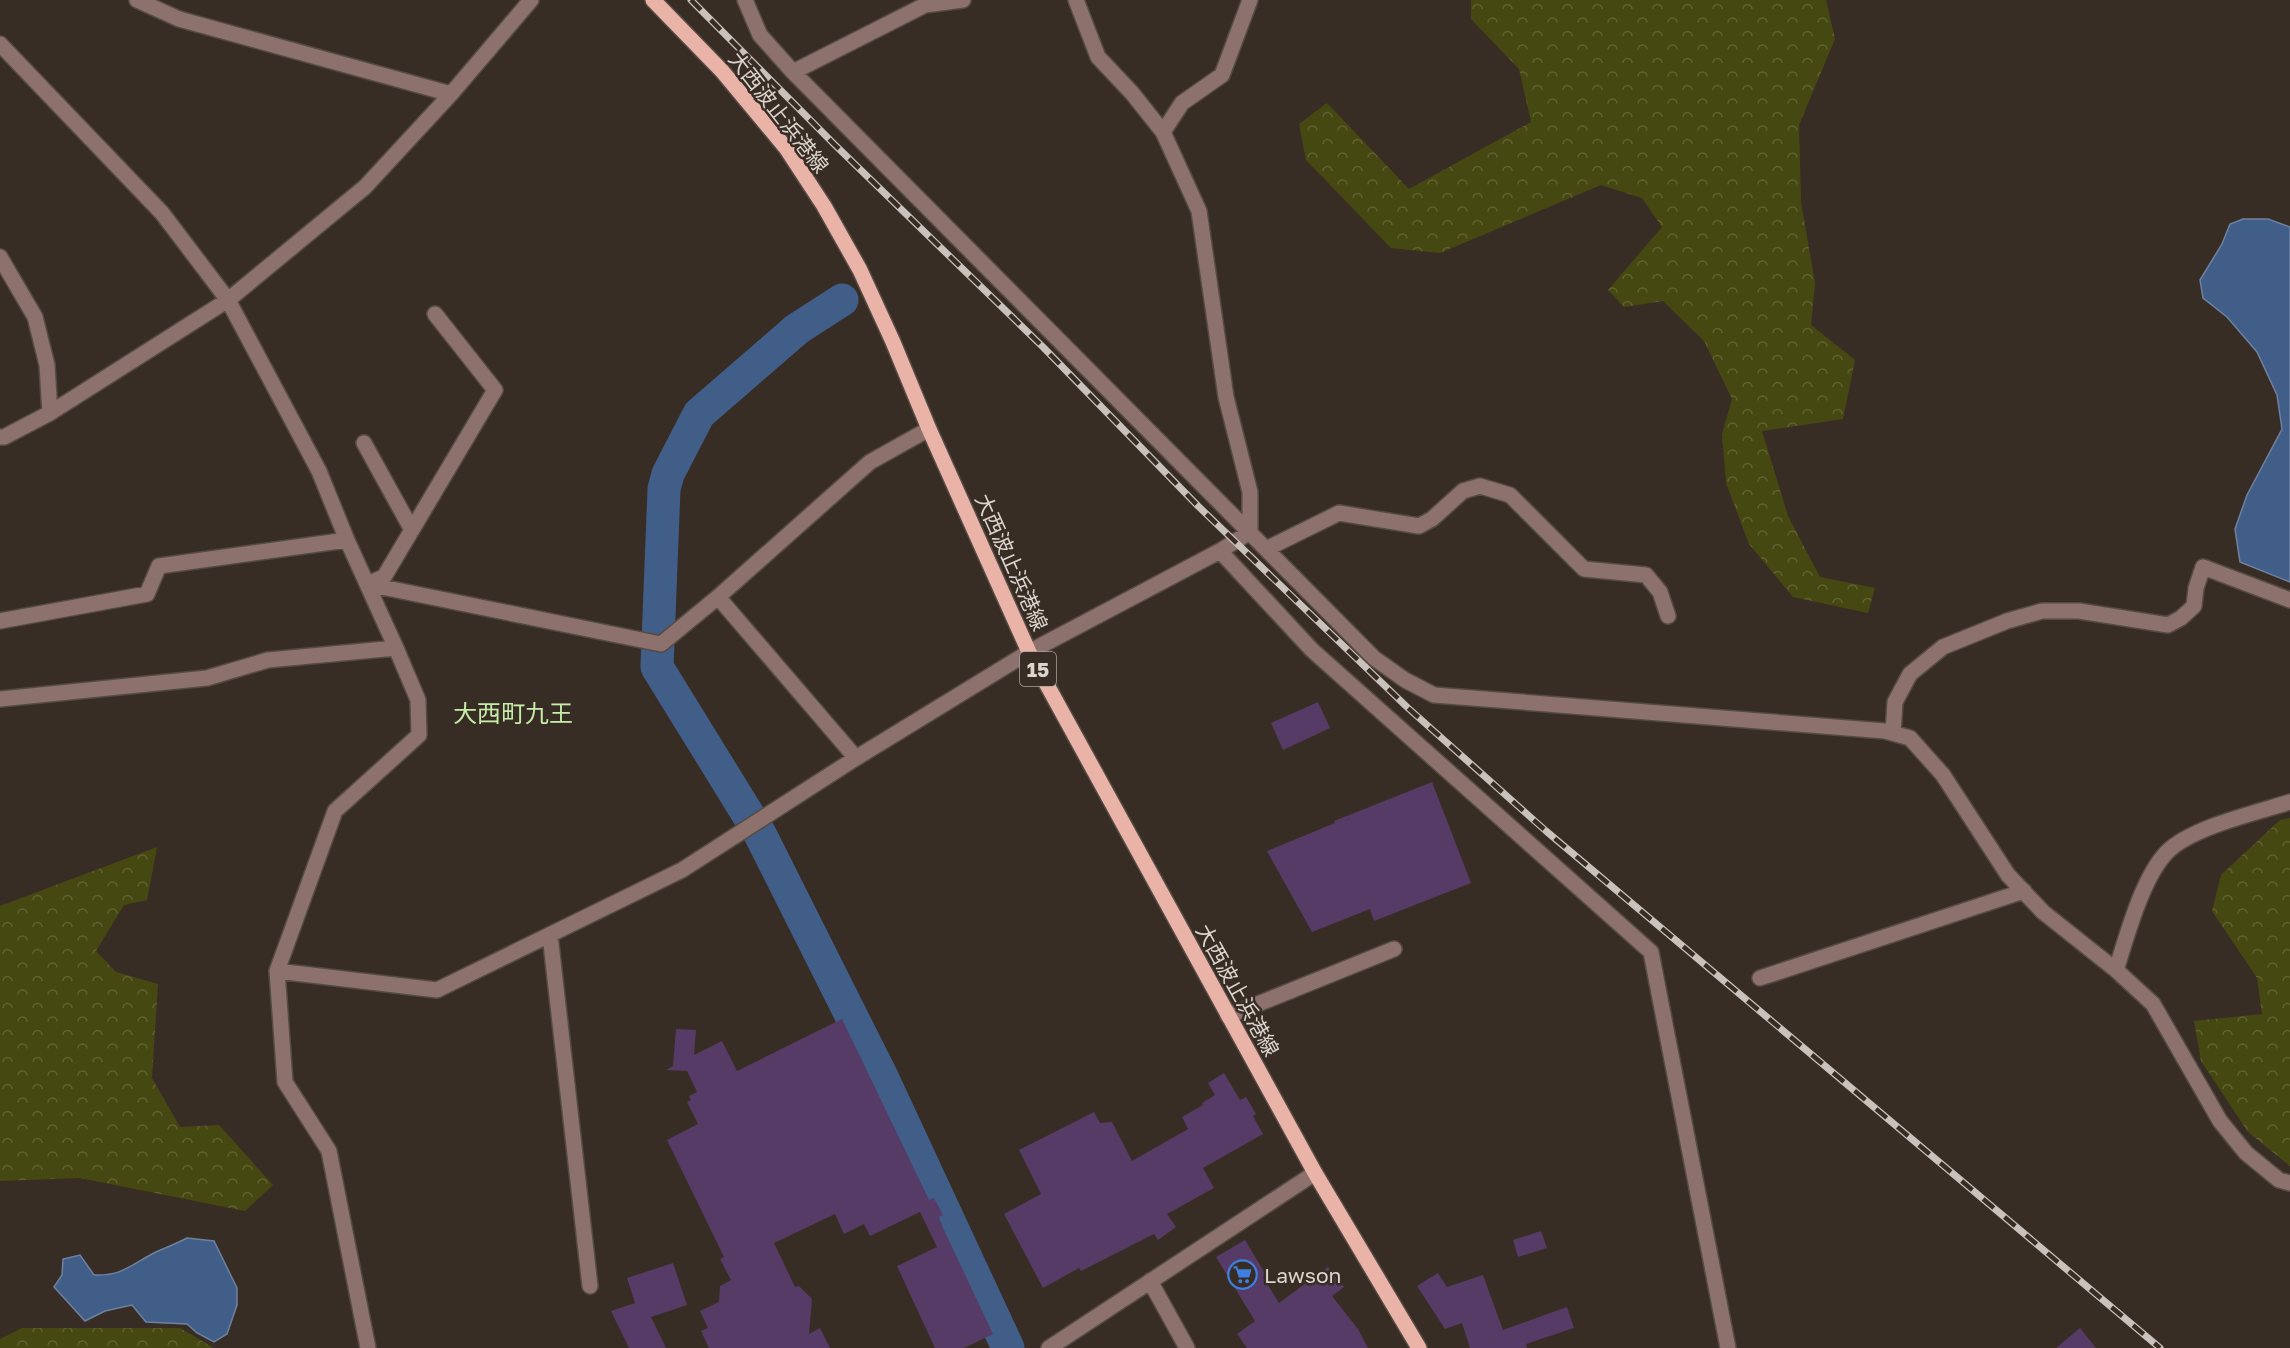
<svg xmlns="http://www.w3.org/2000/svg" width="2290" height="1348" font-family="'Golos Text','Noto Sans JP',sans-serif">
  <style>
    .forest { fill: url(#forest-crowns) }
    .water { fill: #415e89; stroke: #6f819e; stroke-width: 1.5 }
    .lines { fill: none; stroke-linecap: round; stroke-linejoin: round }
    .river { stroke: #415e89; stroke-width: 33 }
    .building { fill: #563b66 }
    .minor-casing { stroke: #554b43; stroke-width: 18 }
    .major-casing { stroke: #554b43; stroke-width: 18 }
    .minor { stroke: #8c716c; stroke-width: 15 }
    .major { stroke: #eab3a8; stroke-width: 15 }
    .rail-casing { stroke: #c9c1bc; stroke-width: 7 }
    .rail { stroke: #382d24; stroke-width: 4.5; stroke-dasharray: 14; stroke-linecap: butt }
    .labels { text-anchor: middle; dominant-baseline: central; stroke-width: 5; stroke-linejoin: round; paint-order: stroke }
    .shield { fill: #382d24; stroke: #aaa29c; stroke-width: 1.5 }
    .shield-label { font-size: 20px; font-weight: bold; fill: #dbd4cf }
    .street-label { font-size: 21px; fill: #dbd4cf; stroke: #382d24 }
    .poi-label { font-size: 21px; fill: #dbd4cf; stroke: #382d24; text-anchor: start }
    .quarter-label { font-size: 24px; fill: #c6eda8; stroke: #382d24 }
  </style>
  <defs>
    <pattern id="forest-crowns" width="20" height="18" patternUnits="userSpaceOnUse" patternTransform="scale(1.5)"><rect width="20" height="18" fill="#464811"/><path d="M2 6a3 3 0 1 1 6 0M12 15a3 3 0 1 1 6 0" fill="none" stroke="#606233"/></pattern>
  </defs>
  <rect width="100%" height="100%" fill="#382d24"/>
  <path class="forest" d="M1471,0H1826L1835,39L1799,125L1801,202L1815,283L1811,325L1855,360L1843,419L1762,431L1788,516L1820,577L1875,588L1868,613L1793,597L1749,544L1726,483L1722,434L1732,399L1704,341L1663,301L1624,307L1608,290L1662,227L1642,198L1601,185L1440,253L1391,248L1306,160L1299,124L1327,103L1409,189L1531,122L1519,69L1471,19Z
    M2290,818V1166L2248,1132L2201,1061L2194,1021L2262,1014L2257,978L2212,911L2221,875L2280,820Z
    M157,847L147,900L124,905L96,951L116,972L158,984L152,1078L180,1127L219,1125L273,1185L245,1211L80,1178L0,1181V906Z
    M22,1328H180L214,1348H0V1339Z"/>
  <path class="water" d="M2243,219H2268L2290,227V582L2240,562L2235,529L2247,495L2282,429L2277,395L2257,352L2227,317L2203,298L2200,280L2222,244L2230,224Z
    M187,1238L214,1241L237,1288V1305L227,1334L214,1342L197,1333L187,1324L146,1322L132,1305L105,1311L85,1321L54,1287L62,1275L63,1259L80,1255L94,1275C121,1276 130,1266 152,1254C164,1248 176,1244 187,1238Z"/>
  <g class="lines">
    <path class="river" d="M842,300L797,329L699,414L668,474L664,489L657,667L760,834L882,1077L1008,1348"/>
  </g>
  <path class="building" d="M1318,702L1330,728L1283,750L1271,723Z
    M1432,782L1471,883L1374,921L1370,909L1312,932L1267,851L1335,823L1334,821Z
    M842,1019L929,1200L934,1198L943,1215L939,1217L943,1228L993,1334L964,1348H935L897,1266L937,1247L920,1212L870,1236L864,1224L844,1234L835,1214L774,1243L795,1287L799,1286L812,1299L809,1334L820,1328L830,1348H709L701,1331L708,1328L700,1311L719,1302L720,1286L731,1280L720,1259L724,1257L667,1140L698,1124L687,1102L691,1100L689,1096L697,1092L687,1071L666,1070L673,1066L676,1029L696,1030L694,1055L722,1041L737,1071Z
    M1224,1073L1240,1100L1246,1097L1256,1114L1253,1116L1263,1134L1203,1168L1214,1188L1167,1214L1176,1227L1158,1240L1154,1234L1081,1271L1079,1268L1043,1288L1004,1214L1041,1194L1019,1150L1094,1112L1100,1123L1112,1122L1132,1161L1188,1129L1182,1117L1203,1105L1202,1103L1215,1095L1208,1083Z
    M1541,1231L1547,1248L1518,1257L1513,1240Z
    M1245,1240L1266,1275L1263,1277L1279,1303L1328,1267L1344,1287L1332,1296L1358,1329L1368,1348H1247L1237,1334L1255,1321L1216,1257Z
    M673,1263L687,1305L651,1317L666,1348H629L611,1311L635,1303L627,1278Z
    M1438,1273L1447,1287L1483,1275L1503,1330L1567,1307L1574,1328L1526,1344L1527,1348H1470L1462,1323L1445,1329L1417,1286Z
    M2080,1328L2096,1348H2056Z"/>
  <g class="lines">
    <defs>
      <path id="minor" d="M137,0L179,19L451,94
        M745,0L760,35L793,72L1374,658L1405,680L1434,695L1885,731L1910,738L1943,775L2008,875L2043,912L2116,970L2153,1004L2220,1121L2246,1153L2279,1180L2290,1183
        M1076,0L1098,57L1132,93L1163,132L1199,211L1226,397L1250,492V532
        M0,44L162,213L228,300L319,471L347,540L396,648
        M793,72L925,5L963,0
        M1163,132L1182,103L1222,75L1250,0
        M0,257L35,317L47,365L50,413
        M0,437H4L50,413L228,300L365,187L451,94L531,0
        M364,443L412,530
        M1266,549L1339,513L1419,526L1432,519L1463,491L1480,486L1510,495L1584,569L1646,575L1660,592L1668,616
        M1220,551L1312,650L1651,952L1728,1348
        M367,584L661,644L718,597L870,462L929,429
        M367,584L384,577L495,390L435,314
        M718,597L856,758
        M0,621L147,594L159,566L347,540
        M0,699L207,678L268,660L396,648L418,700L419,735L335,811L277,971L285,1082L329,1151L368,1348
        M1893,733L1895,702L1910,674L1943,647L2007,621L2042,611H2079L2168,625L2181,618L2194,606L2196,588L2203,567L2290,600
        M550,935L590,1286
        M2116,970C2127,936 2142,878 2167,852C2192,827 2256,813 2290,802
        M277,971L437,990L682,870L856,758L1029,652L1220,551L1250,532
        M1760,978L2024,891
        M1228,1016L1394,949
        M1150,1281L1187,1348
        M1049,1348L1315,1173"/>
      <path id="major" d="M653,0L722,71L786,148L824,206L860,270L893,342L929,429L1029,652L1315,1173L1419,1348"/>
    </defs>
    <use href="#minor" class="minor-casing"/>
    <use href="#major" class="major-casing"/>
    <use href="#minor" class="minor"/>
    <use href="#major" class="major"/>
    <defs>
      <path id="rail" d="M691,0L835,145L1043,347L1198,506L1408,708L1546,831L2160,1348"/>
    </defs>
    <use href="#rail" class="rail-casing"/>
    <use href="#rail" class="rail"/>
  </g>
  <defs>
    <symbol id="supermarket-ring" viewBox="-11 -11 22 22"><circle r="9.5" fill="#382d24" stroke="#3f7fe0" stroke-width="1.5"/><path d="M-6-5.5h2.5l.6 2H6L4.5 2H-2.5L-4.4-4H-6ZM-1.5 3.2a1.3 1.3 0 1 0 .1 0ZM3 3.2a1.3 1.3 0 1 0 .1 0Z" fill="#3f7fe0"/></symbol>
  </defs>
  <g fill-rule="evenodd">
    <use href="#supermarket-ring" x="1226" y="1258" width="33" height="33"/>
  </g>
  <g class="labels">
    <rect class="shield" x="1020" y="652" width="36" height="34" rx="4.5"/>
    <g class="shield-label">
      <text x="1038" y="669">15</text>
    </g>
    <g class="street-label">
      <text transform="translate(779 112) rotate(52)">大西波止浜港線</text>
      <text transform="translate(1012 562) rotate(66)">大西波止浜港線</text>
      <text transform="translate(1238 990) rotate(61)">大西波止浜港線</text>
    </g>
    <g class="poi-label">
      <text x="1264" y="1275">Lawson</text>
    </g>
    <g class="quarter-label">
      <text x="513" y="712">大西町九王</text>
    </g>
  </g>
</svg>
